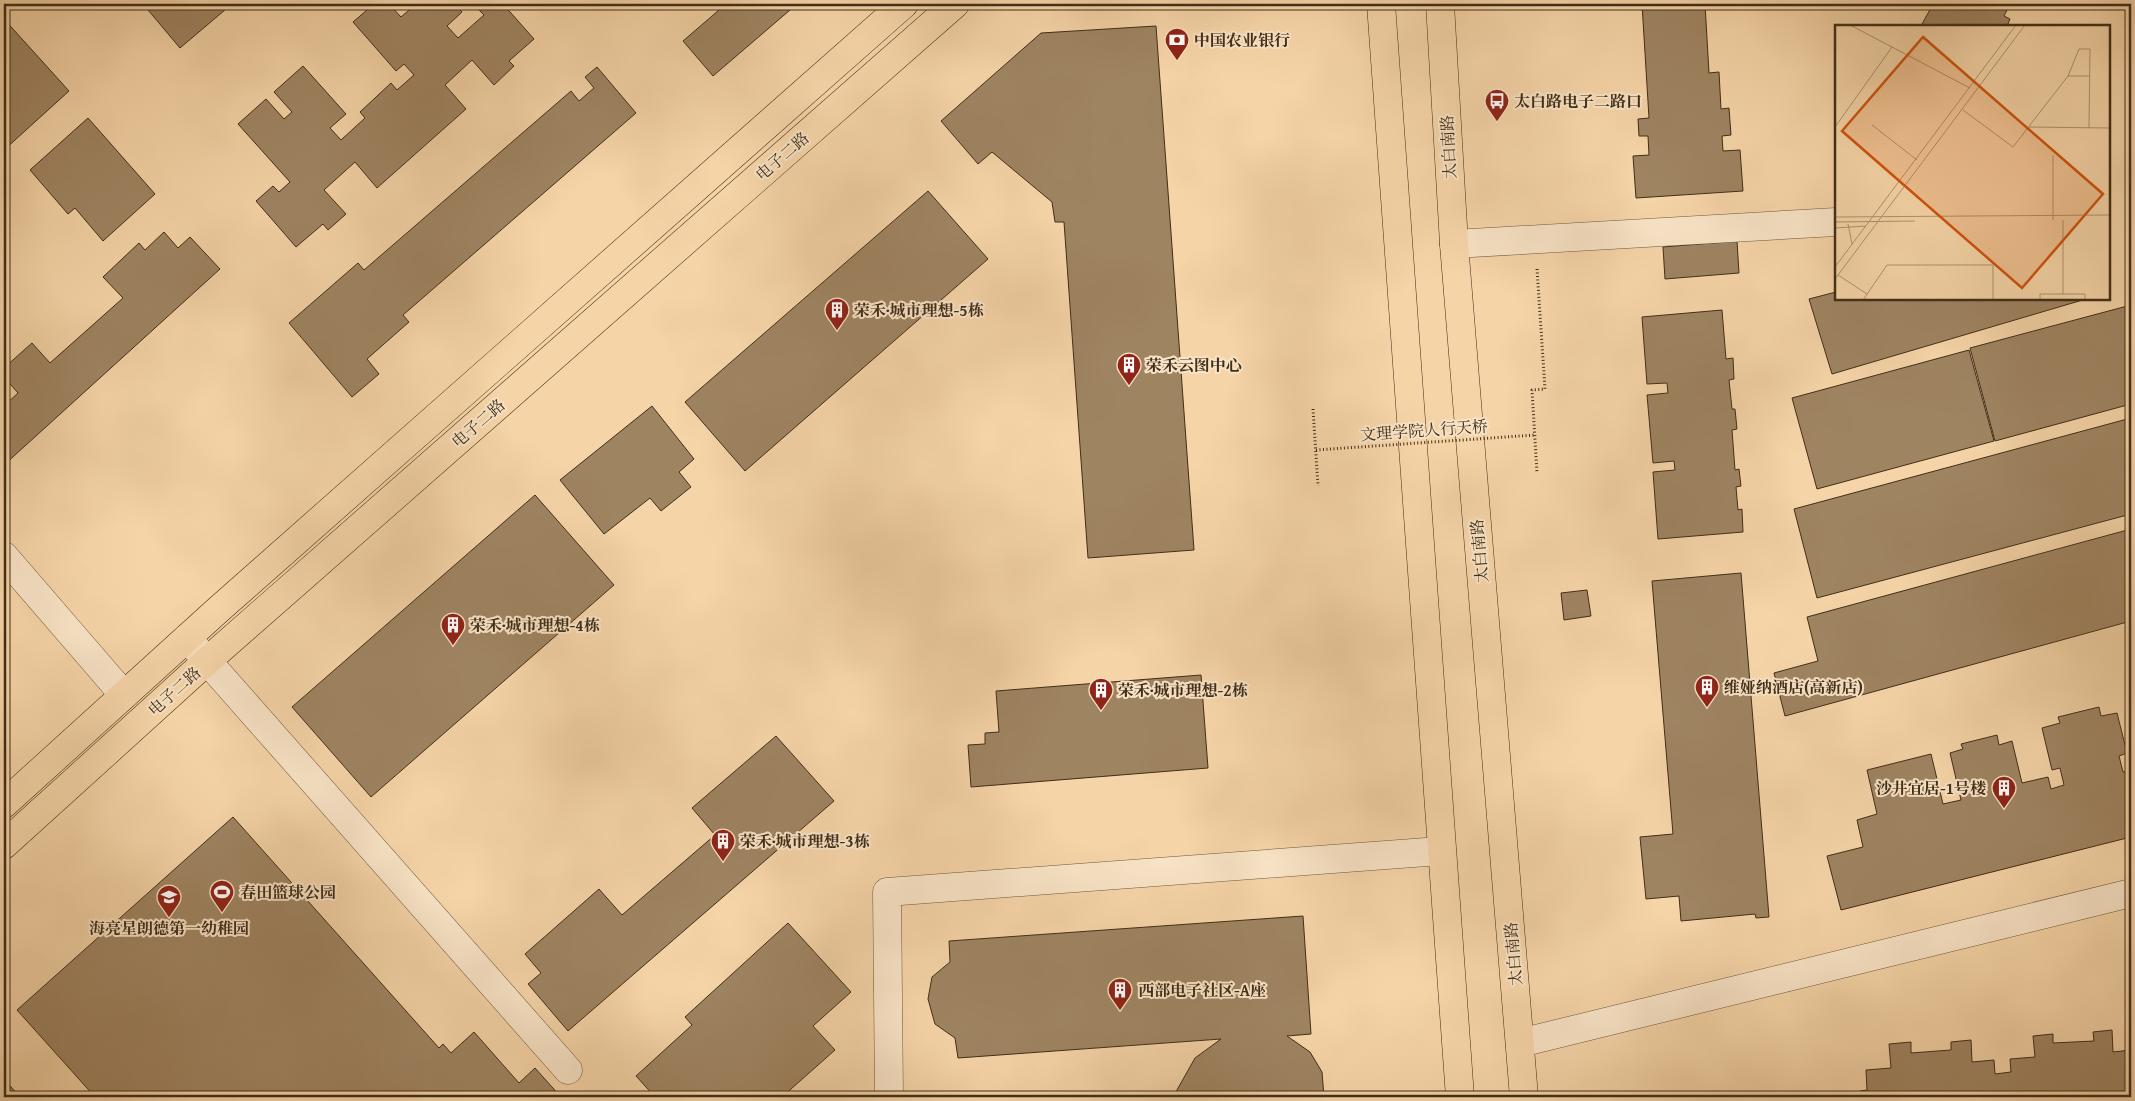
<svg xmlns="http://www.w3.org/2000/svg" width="2135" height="1101" font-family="'Gentium Book Plus','Noto Serif SC',serif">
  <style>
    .building { fill: #9f8462; stroke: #412e18 }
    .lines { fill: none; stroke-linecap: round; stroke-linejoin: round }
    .minor-casing { stroke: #6e583c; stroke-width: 29 }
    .major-casing { stroke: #412e18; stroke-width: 29 }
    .path { stroke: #412e18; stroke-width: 3; stroke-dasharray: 1 2.5; stroke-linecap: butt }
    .minor { stroke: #f8e3c6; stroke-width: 28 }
    .major { stroke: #f5d4a7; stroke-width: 28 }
    .path-bridge { stroke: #412e18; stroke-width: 3; stroke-dasharray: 1 2.5; stroke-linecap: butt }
    .labels { text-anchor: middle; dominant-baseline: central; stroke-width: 4; stroke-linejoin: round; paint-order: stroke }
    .poi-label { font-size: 16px; font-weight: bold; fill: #412e18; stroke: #f8e3c6; text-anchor: start }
    .street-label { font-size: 16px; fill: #412e18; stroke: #f8e3c6 }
    .inset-road { fill: none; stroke: #ad926e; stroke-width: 1 }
    .view { fill: #cf530e; fill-opacity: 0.15; stroke: #cf530e; stroke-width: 2.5 }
    .inset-edge { fill: none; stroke: #412e18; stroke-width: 2.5 }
  </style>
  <rect width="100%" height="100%" fill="#f5d4a7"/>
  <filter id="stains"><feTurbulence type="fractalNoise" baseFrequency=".004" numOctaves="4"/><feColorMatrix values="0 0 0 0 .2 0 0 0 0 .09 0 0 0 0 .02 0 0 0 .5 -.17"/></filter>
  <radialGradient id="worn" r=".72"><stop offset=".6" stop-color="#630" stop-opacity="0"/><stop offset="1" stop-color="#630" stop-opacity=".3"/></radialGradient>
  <path class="building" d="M143,4H232L180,48Z
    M374,4H389L401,17L409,10L403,4H455L462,12L447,26L458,38L484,15L478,9L484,4H503L534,39L509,61L514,66L494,85L472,60L445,85L466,109L377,188L355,162L324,190L346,214L328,230L323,224L296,247L256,201L273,186L279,192L290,182L238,124L266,99L284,119L292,112L274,92L303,66L346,114L330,128L341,140L365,118L360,112L391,83L397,90L414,75L404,64L396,71L353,22Z
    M726,4H797L713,76L683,41Z
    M1642,4H1705L1709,73L1719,72L1721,109L1729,108L1731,135L1722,136L1723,151L1740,150L1743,191L1636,198L1633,156L1649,155L1648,136H1639L1638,119L1649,118Z
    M1933,4H2010L2004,16L2010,19L2007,26H1921Z
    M4,19L69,91L4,150Z
    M1156,26L1194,550L1088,558L1064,222H1055L1052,202L992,152L978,164L941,121L1041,33Z
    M597,67L636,113L403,315L409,322L367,359L379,374L352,397L289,323L358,263L364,270L571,91L579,101L594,88L585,77Z
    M88,118L155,194L103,241L75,208L68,214L30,170Z
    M928,191L988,259L745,471L685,402Z
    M164,232L178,248L190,237L220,269L4,465V406L18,393L4,377V368L32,343L50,363L123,298L103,277L139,243L145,250Z
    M1737,241L1739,273L1665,279L1663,247Z
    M1836,292V299H2086L1832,374L1809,299Z
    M2131,305V404L1995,441L1970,348Z
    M1722,310L1726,359L1733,358L1734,379L1729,380L1732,409H1735L1737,429L1732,430L1735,470L1739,469L1741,486L1736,487L1738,510L1742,509L1743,532L1658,539L1653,472L1675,470L1674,461L1653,463L1647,395L1668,393L1667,383L1647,384L1642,317Z
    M1969,350L1994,441L1817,489L1792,398Z
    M652,406L694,459L679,472L691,487L661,511L650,498L604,534L560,480Z
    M2131,418V514L1817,598L1794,509Z
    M535,495L614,585L371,797L292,707Z
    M2131,529V621L1785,716L1774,673L1818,661L1807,617Z
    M1741,573L1769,917L1756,918L1755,914L1681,921L1679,896L1646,899L1640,837L1673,834L1652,581Z
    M1587,590L1591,616L1564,620L1561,593Z
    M1201,675L1208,768L971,787L968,745L985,744V733L999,732L996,691Z
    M2099,707L2101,716L2117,713L2127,753L2119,756L2123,772L2131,770V837L1841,910L1827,856L1863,847L1857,820L1877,814L1867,770L1931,754L1943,804L1961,800L1950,753L1963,749L1961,744L1997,735L1999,745L2012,741L2022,783L2048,777L2051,789L2064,785L2060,768L2052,770L2042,728L2060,723L2058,717Z
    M776,736L834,801L568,1031L528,984L541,973L525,954L599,889L622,915L715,835L692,808Z
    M233,817L439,1048L443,1044L451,1053L474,1032L519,1083L535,1068L561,1097H95L17,1010Z
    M1303,916L1311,1034L1287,1036L1310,1052L1322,1072L1324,1097H1173L1195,1058L1221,1039L958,1058L955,1038L935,1024L928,999L932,977L950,962L949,941Z
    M788,923L851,992L813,1026L835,1050L782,1097H655L636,1076L692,1025L685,1017Z
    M2112,1030L2113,1052L2131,1050V1097H1860V1091L1867,1090L1866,1070L1891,1068L1889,1044L1911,1042V1053L1951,1050V1042L1971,1040L1972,1062L1994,1060L1995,1074L2011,1072L2010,1059L2035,1057L2033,1036L2053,1034V1043L2094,1041L2093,1032Z
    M4,1079L20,1097H4Z"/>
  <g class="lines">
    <defs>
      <path id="minor" d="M1454,244L1836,222
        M4,556L124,695
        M187,638L568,1070
        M1520,1043L2131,893
        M889,1097L887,892L1440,851"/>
      <path id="major" d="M1381,4L1460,1097
        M1440,4L1454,244L1524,1097
        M4,804L219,609L904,4
        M4,845L207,661L955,4"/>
    </defs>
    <use href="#minor" class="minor-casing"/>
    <use href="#major" class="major-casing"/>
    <path class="path" d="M1537,269L1545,389L1532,390L1537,473
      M1313,409L1318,486"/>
    <use href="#minor" class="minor"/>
    <use href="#major" class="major"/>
    <path class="path-bridge" d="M1316,450L1535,435"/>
  </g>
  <defs>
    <symbol id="bank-pin" viewBox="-11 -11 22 30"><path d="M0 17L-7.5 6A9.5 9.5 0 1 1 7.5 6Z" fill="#8f2418" stroke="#f8e3c6"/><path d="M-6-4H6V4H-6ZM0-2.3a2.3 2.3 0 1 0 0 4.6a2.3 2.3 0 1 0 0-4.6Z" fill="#fff"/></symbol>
    <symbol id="bus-pin" viewBox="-11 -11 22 30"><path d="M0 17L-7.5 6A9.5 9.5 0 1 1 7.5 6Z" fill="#8f2418" stroke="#f8e3c6"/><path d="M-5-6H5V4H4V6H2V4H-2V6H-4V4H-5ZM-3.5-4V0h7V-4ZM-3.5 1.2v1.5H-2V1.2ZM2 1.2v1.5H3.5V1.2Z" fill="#fff"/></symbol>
    <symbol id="building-pin" viewBox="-11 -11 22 30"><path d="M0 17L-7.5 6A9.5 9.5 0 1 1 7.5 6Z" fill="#8f2418" stroke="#f8e3c6"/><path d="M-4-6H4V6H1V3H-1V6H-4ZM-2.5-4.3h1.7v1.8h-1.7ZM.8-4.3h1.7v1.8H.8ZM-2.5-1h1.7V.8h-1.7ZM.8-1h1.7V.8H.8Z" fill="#fff"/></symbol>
    <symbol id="stadium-pin" viewBox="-11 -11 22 30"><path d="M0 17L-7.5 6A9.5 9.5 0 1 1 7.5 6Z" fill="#8f2418" stroke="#f8e3c6"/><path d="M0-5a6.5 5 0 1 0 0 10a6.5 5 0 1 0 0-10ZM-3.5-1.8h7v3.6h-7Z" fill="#fff"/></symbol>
    <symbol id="school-pin" viewBox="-11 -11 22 30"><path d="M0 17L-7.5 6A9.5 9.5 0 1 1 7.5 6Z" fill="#8f2418" stroke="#f8e3c6"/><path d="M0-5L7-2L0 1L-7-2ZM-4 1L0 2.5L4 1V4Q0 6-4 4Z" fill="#fff"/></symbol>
  </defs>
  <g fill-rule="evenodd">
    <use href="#bank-pin" x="1163" y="26" width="28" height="38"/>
    <use href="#bus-pin" x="1483" y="87" width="28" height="38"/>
    <use href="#building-pin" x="823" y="296" width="28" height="38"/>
    <use href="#building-pin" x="1115" y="351" width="28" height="38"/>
    <use href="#building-pin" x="439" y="611" width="28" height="38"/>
    <use href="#building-pin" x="1693" y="673" width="28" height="38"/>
    <use href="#building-pin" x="1087" y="676" width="28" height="38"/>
    <use href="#building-pin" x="1990" y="774" width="28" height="38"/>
    <use href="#building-pin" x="709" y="827" width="28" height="38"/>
    <use href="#stadium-pin" x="208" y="878" width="28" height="38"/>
    <use href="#school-pin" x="155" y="883" width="28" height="38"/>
    <use href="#building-pin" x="1106" y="976" width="28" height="38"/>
  </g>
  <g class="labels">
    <g class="poi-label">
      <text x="1194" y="40">中国农业银行</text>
      <text x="1514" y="101">太白路电子二路口</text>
      <text x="854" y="310">荣禾·城市理想-5栋</text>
      <text x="1146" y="365">荣禾云图中心</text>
      <text x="470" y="625">荣禾·城市理想-4栋</text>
      <text x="1724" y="687">维娅纳酒店(高新店)</text>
      <text x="1118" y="690">荣禾·城市理想-2栋</text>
      <text x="1986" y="788" text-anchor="end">沙井宜居-1号楼</text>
      <text x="740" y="841">荣禾·城市理想-3栋</text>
      <text x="240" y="892">春田篮球公园</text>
      <text x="169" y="928" text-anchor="middle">海亮星朗德第一幼稚园</text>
      <text x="1138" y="990">西部电子社区-A座</text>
    </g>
    <g class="street-label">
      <text transform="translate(1448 147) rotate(-93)">太白南路</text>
      <text transform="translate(782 156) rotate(-41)">电子二路</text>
      <text transform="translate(478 423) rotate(-41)">电子二路</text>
      <text transform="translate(1424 430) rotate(-4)">文理学院人行天桥</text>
      <text transform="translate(1479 551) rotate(-95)">太白南路</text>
      <text transform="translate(174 691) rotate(-42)">电子二路</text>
      <text transform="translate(1513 954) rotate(-95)">太白南路</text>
    </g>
  </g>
  <g transform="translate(1835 25)">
    <rect width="275" height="275" fill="#f5d4a7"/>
    <path class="inset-road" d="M15,0L135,63M233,51L244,24H255L254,103M128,85L178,122L233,51H254M37,100L82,135M0,102L57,22M194,102L275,103M218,130V195M0,192L275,190M0,197L80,196M13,199L17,219M0,203L31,201M0,242L181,0M3,250L32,269M0,254L190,0M228,269V195M28,275L52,240H158V275M205,275V269H250V275"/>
    <path class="view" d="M88,12L268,169L187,263L7,106Z"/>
    <rect width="275" height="275" class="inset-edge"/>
  </g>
  <rect width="2135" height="1101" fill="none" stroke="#f5d4a7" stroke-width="20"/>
  <rect x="5" y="5" width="2125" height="1091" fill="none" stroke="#412e18" stroke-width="2.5"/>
  <rect x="10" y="10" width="2115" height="1081" fill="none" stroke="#412e18"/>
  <rect width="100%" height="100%" filter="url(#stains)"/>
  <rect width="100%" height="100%" fill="url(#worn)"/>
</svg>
